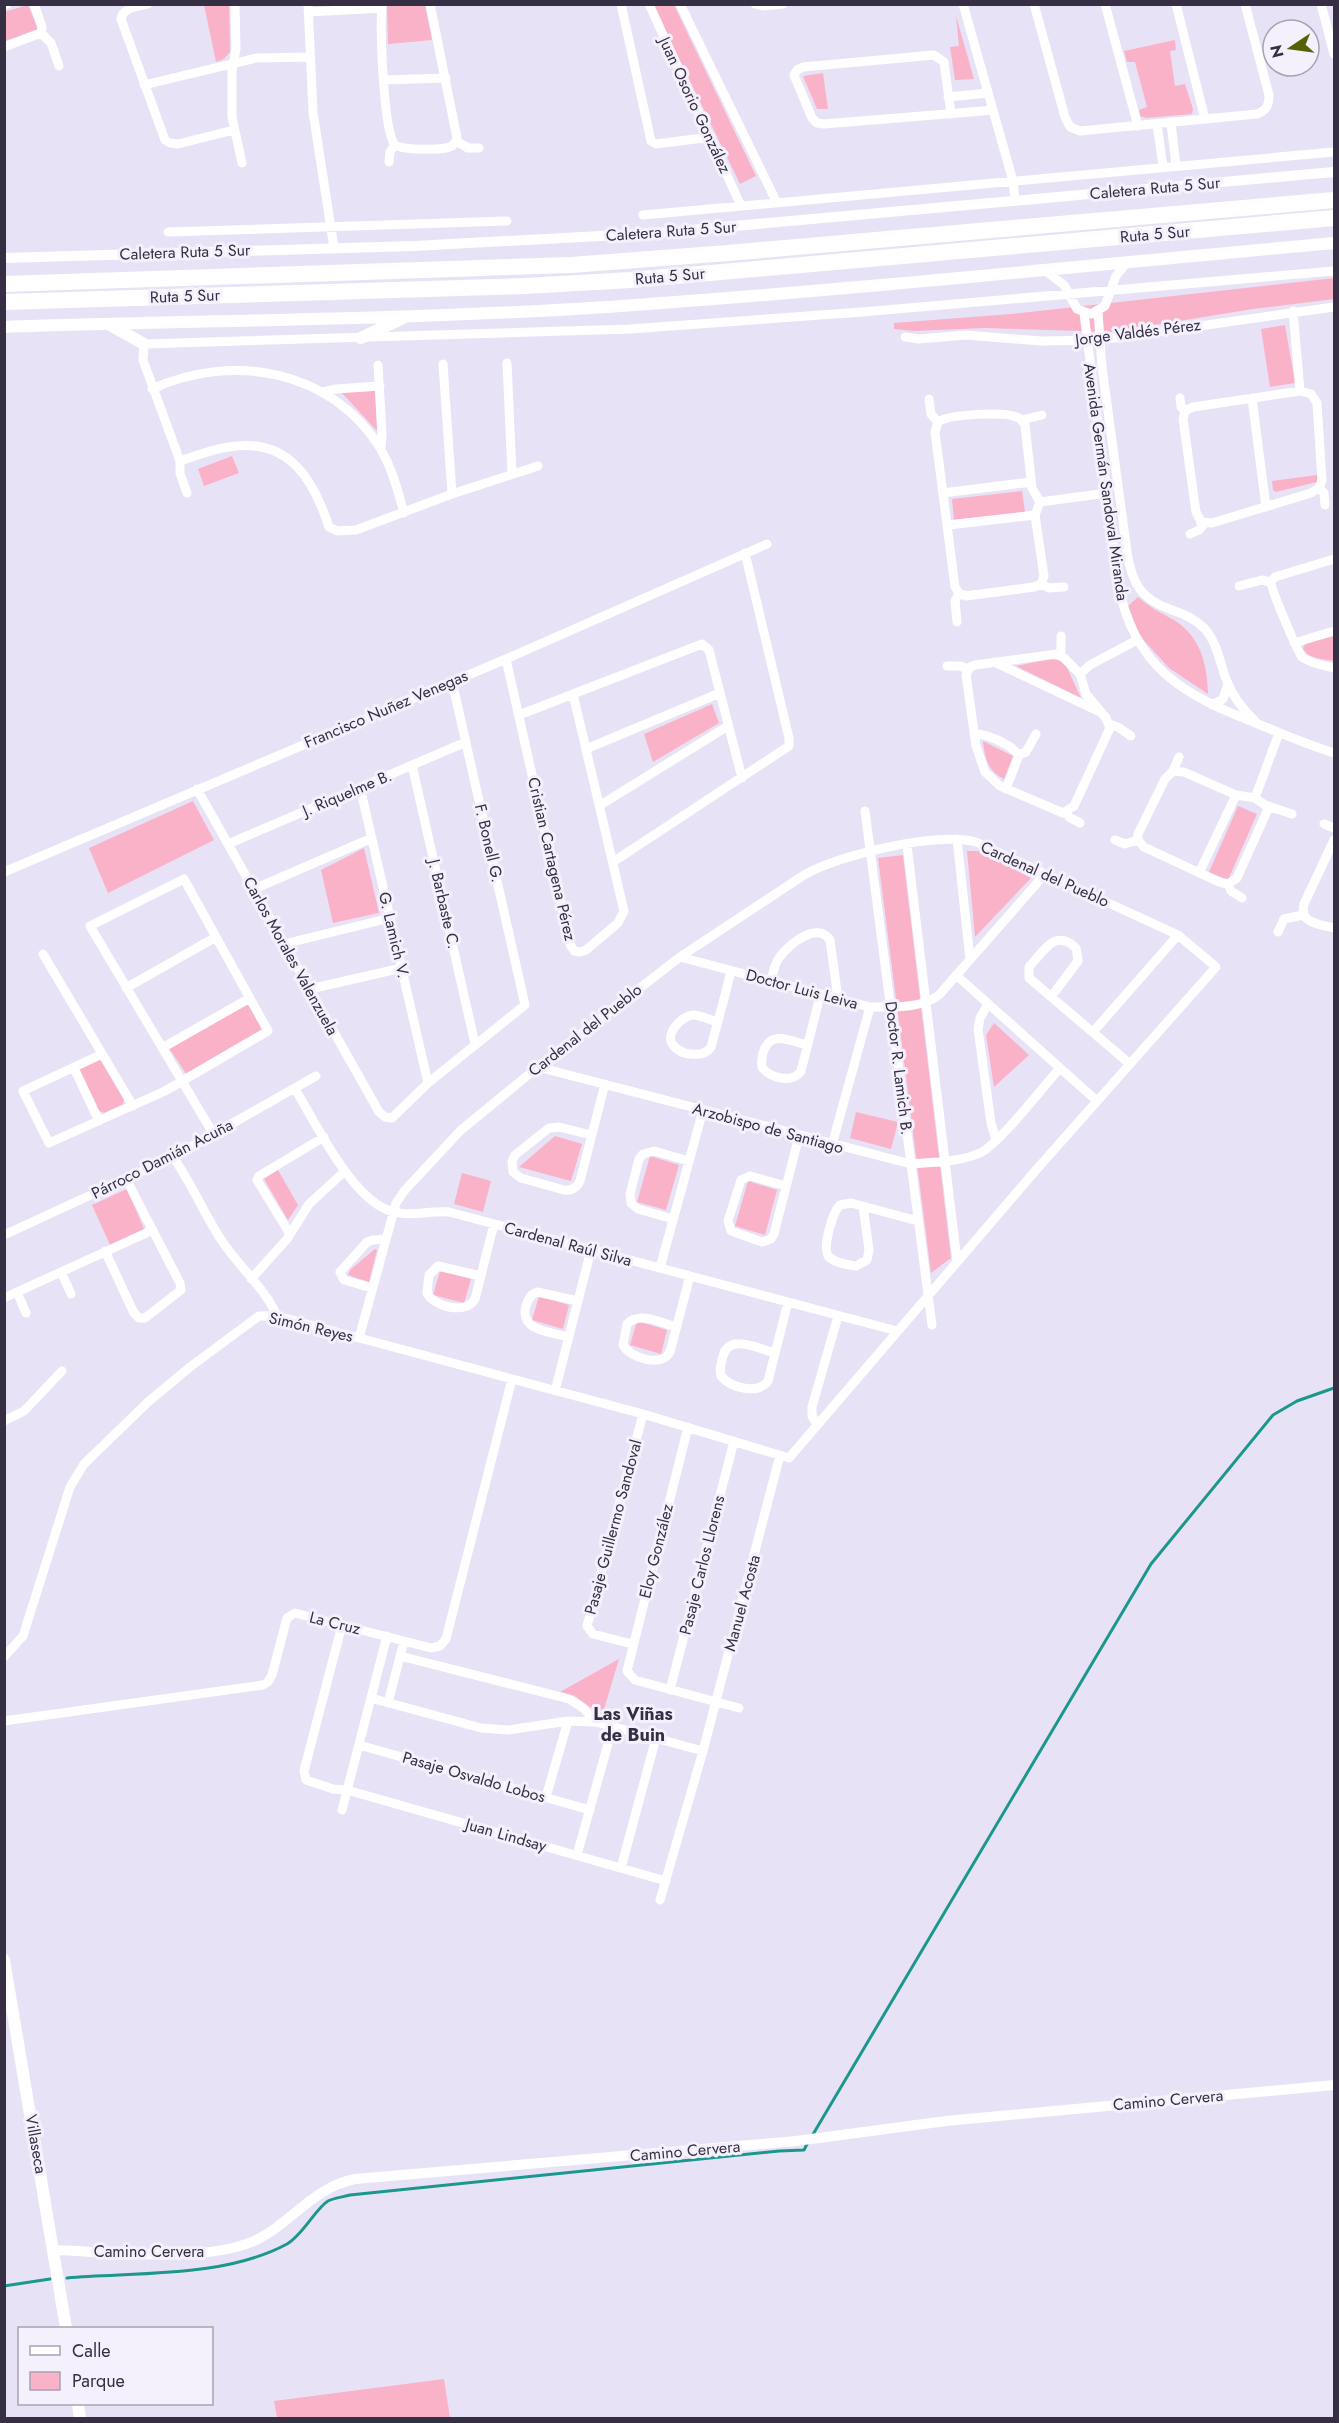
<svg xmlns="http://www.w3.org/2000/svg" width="1339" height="2423" font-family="Jost,sans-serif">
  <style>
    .green { fill: #fab2c8 }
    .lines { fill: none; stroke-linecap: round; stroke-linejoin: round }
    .stream { stroke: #1c978c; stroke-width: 3 }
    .minor { stroke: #fff; stroke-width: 9 }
    .tertiary { stroke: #fff; stroke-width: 10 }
    .secondary { stroke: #fff; stroke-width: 12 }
    .motorway { stroke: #fff; stroke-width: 16 }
    .labels { text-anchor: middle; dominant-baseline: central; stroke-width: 6; stroke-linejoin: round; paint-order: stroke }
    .street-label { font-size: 16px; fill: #362f43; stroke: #f4f1fc }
    .neighbourhood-label { font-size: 18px; font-weight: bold; fill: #362f43; stroke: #f4f1fc }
  </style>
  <rect width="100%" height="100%" fill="#e8e2f7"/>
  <path class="green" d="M28,5L38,29L5,41L4,12Z
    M204,5H229L230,52L224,59L216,62Z
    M387,5H425L432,40L388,44Z
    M653,5H674L756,176L740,184Z
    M956,16L974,79L955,80L950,47L959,46Z
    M1175,40L1176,50L1170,51L1175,86L1185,84L1193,109L1192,114L1146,118L1140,116L1139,110L1147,107L1135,62H1127L1124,51Z
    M823,73L828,109H817L803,76Z
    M1334,278V299L1253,309L1111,332L984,328L914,331L894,329V323L1011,314Z
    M1285,325L1295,383L1270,387L1261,329Z
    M375,390L377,431L341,392Z
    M232,456L239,473L204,486L198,469Z
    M1317,475V482L1276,492L1273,490L1272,481Z
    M1022,491L1025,512L954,520L952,499Z
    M1138,597C1149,607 1161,613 1174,620C1201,637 1207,664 1208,694L1169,668L1140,636L1128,606Z
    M1334,636V661C1324,659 1307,659 1303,648L1306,643Z
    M1050,659L1064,661L1081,698L1016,666Z
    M712,704L719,723L653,762L644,734Z
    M983,741L1013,756L1004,779C988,771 985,759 983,741Z
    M193,801L214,840L108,893L89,848Z
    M1238,806L1257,814L1228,880L1209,872Z
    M364,848L379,913L333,923L321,870Z
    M967,851H979L1031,878L975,937Z
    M903,855L951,1258L931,1273L878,858Z
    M247,1003L264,1030L187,1075L169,1048Z
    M994,1023L1029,1055L994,1087L986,1035Z
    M99,1060L102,1061L124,1099L123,1104L104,1113L98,1110L79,1072L80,1069Z
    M856,1112L898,1122L891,1149L850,1138Z
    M555,1136L582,1144L571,1181L519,1167Z
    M650,1156L679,1165L666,1210L637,1202Z
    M278,1170L298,1205L288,1220L264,1179Z
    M462,1173L491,1181L483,1212L454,1204Z
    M748,1181L777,1190L765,1235L735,1226Z
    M127,1189L144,1229L110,1245L92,1205Z
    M375,1249L377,1250L369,1282L348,1275L350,1270Z
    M440,1271L471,1279L464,1303L433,1295Z
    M539,1296L569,1305L563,1329L532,1320Z
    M637,1321L667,1330L661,1354L630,1345Z
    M619,1659L602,1716L575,1696L560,1692Z
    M444,2379L450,2418H277L274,2401Z"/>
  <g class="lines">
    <path class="stream" d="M812,2136L1151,1564L1273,1415L1297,1401L1334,1388
      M67,2278C137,2272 224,2278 287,2244C303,2235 316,2208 328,2201C334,2198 343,2197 350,2195L779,2151L804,2150L808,2142
      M4,2286L50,2279"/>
    <path class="minor" d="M34,4L42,27L41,33L51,43L59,66
      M148,4C138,7 123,7 121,19L165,140L170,143L178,144L234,130
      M235,4L236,49L232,71V117L242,163
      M308,4L313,112L334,248
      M382,4C380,27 383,131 395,145C403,150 443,151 452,146C455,143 455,142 457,138L430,4
      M621,4L651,141L656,144L711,137
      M649,4L741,206
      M680,4L777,203
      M755,4L763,6L783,4
      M963,4L1013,181L1015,201
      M1034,4L1065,117L1070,127L1080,131L1257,114C1267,110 1269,105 1269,95L1245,4
      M1105,4L1138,126
      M1176,4L1205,119
      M1321,4L1334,54
      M4,5L7,4
      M308,12L382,8
      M4,47L41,33
      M384,80L446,78
      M144,85L256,58L309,57
      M948,97L987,93
      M951,114L944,62L934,55L803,67L797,70L794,75L812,118L817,123L824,124L983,111L992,110
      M1171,123L1176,166
      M1157,124L1163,167
      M456,141L468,148H479
      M389,162L390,152L395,145
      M643,215L1334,152
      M168,232L507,221
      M1043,269L1064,285L1077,309L1091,314L1105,306L1116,276L1128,261
      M1293,311L1300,391
      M1098,312L1102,367L1127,552C1132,583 1140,599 1172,610C1184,614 1195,619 1204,628C1218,643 1219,661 1226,679C1232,695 1242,709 1255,721
      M1084,313L1118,583C1133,667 1183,695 1258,724C1283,734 1308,745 1334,753
      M905,337L919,339L966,335L1041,341L1100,340L1334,307
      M507,363L512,473
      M443,364L452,494
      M378,365L382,433L381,450
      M152,389C233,352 332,370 380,448C392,468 398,491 404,513
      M1300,391L1311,394L1317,403L1322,480L1319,488L1311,493L1212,523L1201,522L1196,512L1183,419L1185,411L1193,407Z
      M323,392L336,389L380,386
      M1180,398L1181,407L1185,411
      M1252,398L1266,507
      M929,399L931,414L938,422
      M1022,420L1042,415
      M180,461C196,456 212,449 229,447C288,437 313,478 329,527L337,531L356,530L452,494L538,466
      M1319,488L1324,493L1325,505
      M187,493L180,473V461L143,360L144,344L630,329L862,312L1334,271
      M943,493L1031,482
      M1040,502L1107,493
      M948,525L1035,515
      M1190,534L1199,530L1205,523
      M1271,582C1270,587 1298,653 1302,657C1311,664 1324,665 1334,668
      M1271,582L1275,577L1334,559
      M1041,584L1049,588L1064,587
      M1239,586L1262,580L1271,582
      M959,593L966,596L1034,587L1041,584L1044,576L1035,515L1040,502
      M957,622L955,601L959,593L955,587L935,432L938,422C949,414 1007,411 1019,418C1022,420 1023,422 1025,425L1032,488L1040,502
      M1061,636V655
      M1294,643L1334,631
      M1057,654L1064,658L1080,674L1086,694L1106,718L1110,728L1074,806L1063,813L1000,786L985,772L976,746L966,675L970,667L975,665Z
      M506,659L570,944L574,951L580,952L586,950L618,923L624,911L573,694
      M994,662L1098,711
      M947,666H961L968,670
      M1080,674L1090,665L1137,640
      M1212,705L1223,699L1228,684
      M519,715L702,644L709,650L742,778
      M1109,724L1118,727L1131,736
      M974,734C987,733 1011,745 1019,755
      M586,749L720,693
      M1179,757L1173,771L1165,779L1138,834V840L1144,847L1219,882L1228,884L1237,878L1269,807
      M412,765L475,1044
      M1173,771L1184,772L1236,795L1255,798L1265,805L1292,814
      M360,787L428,1083
      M197,789L379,1112L385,1117L392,1118L428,1083L525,1005L452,681
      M1006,789L1019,755L1026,752L1036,734
      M1255,798L1279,733
      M599,806L728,726
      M865,811L932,1325
      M1066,812L1069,817L1080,823
      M1324,824L1334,828
      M957,839L970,959
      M1115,840L1125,844L1138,840
      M1334,840L1304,904C1299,924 1320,924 1334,928
      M228,844L466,742
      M907,845L957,1261
      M613,862L789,746V738L745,553
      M4,872L506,659L767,544
      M1199,873L1236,795
      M1228,884L1231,891L1242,898
      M254,889L372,838
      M1278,932L1284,919L1303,915
      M284,944L390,918
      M43,954L133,1106
      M680,957L870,1007C892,1007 921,1009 939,995L1045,874
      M956,975L1097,1101
      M771,981C773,973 774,965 779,958C788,944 818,921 830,940L838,999
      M126,988L216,937
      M310,989L402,968
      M1051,997L1078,961L1076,948C1055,928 1044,951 1029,967V978L1130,1064
      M988,1004L980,1018L978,1029L991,1123L996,1140
      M718,1022C710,1020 702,1016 694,1015C682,1015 664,1034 673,1045C681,1056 704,1058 711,1047C718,1021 725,996 731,971
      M1093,1032L1178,935
      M807,1045C790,1041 770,1029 763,1053C762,1058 761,1061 762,1067C769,1078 793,1084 801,1071L819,1000L821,994
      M162,1048L250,998
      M102,1054L23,1091L49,1143L165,1091L268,1031L184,879L90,926L214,1135
      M538,1067L911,1164C933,1162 960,1162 980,1153C1000,1143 1043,1087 1060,1068
      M74,1068L99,1121
      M295,1089C316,1123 353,1203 394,1212C412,1217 431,1210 449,1212L897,1331
      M591,1135L559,1127L549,1128L515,1155L512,1161L513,1172L521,1178L564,1190C571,1191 577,1188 580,1181L605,1084
      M832,1145L870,1007
      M173,1157C192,1184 204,1214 222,1241C239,1267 265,1288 277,1316
      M786,1186L750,1176L741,1180L728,1221L731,1231L762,1242L771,1239L774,1234L799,1136
      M863,1206L869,1250L867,1260L856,1266C848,1265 835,1263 829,1257C821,1249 833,1212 840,1205L851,1203L918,1221
      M673,1219L638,1209L631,1203L630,1194L639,1159L643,1154L654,1151L689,1161
      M290,1234L257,1180L259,1176L324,1137
      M4,1235L173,1157L316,1076
      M105,1251L134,1313L139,1318H145L181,1290L180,1283L126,1179
      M660,1268L703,1110
      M61,1272L71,1294
      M481,1276L438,1266L429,1275L427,1293C434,1307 466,1315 475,1299L494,1224
      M251,1279L287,1239L309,1204L345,1171
      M372,1288L344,1280L340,1272L367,1242L373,1240L385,1239
      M17,1292L26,1313
      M4,1298L153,1230
      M676,1327C661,1323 640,1311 627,1324L623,1345C630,1358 662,1368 670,1352L690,1276
      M569,1337C551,1332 519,1331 526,1306C528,1299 530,1295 537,1292L578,1301
      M775,1353C759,1349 729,1333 723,1356C721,1364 719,1369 721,1376C731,1388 758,1395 768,1381L788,1302
      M555,1391L591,1250
      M4,1421L24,1411L62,1371
      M817,1424L812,1416V1407L838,1316
      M688,1427L627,1671L635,1680L739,1708
      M342,1625L304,1771L306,1780L333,1789L347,1790L666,1881
      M632,1644L593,1634L587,1626L643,1414
      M400,1656L569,1699L583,1708L596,1722
      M4,1657L23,1636L70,1487L84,1464L148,1402L190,1367L259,1316H277L359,1338L367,1340L643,1414L789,1458L1036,1170L1216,967L1178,935L976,842C936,832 841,854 804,875L680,957L538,1067L461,1130L405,1190L396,1203L359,1338
      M670,1690L734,1441
      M371,1698L481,1728L508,1730L568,1721L596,1722L703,1751
      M388,1703L404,1641
      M4,1721L263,1685L268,1682L272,1675L287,1618L295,1613L431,1648L440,1646L446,1639L512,1379
      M359,1745L590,1810
      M546,1797L568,1721
      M342,1810L387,1636
      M577,1855L613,1726
      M621,1868L656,1738
      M660,1900L703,1751L780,1455"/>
    <path class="tertiary" d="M4,258L414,246L657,233L1334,172
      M54,2250C110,2252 204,2263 254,2241C291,2224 313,2187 355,2179L796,2141L946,2121L1334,2085"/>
    <path class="secondary" d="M108,324L144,344
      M4,327C205,320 407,320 607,307C850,290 1092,265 1334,243
      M361,338L403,318
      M4,1960L66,2328
      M78,2404L80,2418"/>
    <path class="motorway" d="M4,284L571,265L728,253L1334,200
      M4,302L525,286L631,280L1334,218"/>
  </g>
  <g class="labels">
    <g class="street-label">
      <text transform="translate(695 105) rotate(65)">Juan Osorio González</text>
      <text transform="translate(1155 188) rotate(-5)">Caletera Ruta 5 Sur</text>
      <text transform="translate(671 231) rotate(-4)">Caletera Ruta 5 Sur</text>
      <text transform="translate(1155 234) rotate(-5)">Ruta 5 Sur</text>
      <text transform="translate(185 252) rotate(-2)">Caletera Ruta 5 Sur</text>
      <text transform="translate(670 276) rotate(-5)">Ruta 5 Sur</text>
      <text transform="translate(185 296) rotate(-2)">Ruta 5 Sur</text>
      <text transform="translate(1138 332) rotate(-7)">Jorge Valdés Pérez</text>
      <text transform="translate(1106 482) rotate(82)">Avenida Germán Sandoval Miranda</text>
      <text transform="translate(386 709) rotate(-23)">Francisco Nuñez Venegas</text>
      <text transform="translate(347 793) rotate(-23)">J. Riquelme B.</text>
      <text transform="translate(489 843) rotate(77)">F. Bonell G.</text>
      <text transform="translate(552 859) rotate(77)">Cristian Cartagena Pérez</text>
      <text transform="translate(1045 874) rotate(24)">Cardenal del Pueblo</text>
      <text transform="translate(444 904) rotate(77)">J. Barbaste C.</text>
      <text transform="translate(394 935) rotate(77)">G. Lamich V.</text>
      <text transform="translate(291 956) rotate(61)">Carlos Morales Valenzuela</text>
      <text transform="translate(802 989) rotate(15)">Doctor Luis Leiva</text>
      <text transform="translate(585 1030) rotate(-38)">Cardenal del Pueblo</text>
      <text transform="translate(899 1068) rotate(83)">Doctor R. Lamich B.</text>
      <text transform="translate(768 1128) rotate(15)">Arzobispo de Santiago</text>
      <text transform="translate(162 1159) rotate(-27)">Párroco Damián Acuña</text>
      <text transform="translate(568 1244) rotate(15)">Cardenal Raúl Silva</text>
      <text transform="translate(311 1327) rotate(13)">Simón Reyes</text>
      <text transform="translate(613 1527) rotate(-75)">Pasaje Guillermo Sandoval</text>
      <text transform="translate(656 1551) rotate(-76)">Eloy González</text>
      <text transform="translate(702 1565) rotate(-76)">Pasaje Carlos Llorens</text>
      <text transform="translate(742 1603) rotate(-75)">Manuel Acosta</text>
      <text transform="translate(335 1623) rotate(14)">La Cruz</text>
      <text transform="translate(474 1777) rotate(16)">Pasaje Osvaldo Lobos</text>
      <text transform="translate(506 1835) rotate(16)">Juan Lindsay</text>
      <text transform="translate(1168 2100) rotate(-5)">Camino Cervera</text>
      <text transform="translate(36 2144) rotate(80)">Villaseca</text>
      <text transform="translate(685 2151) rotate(-5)">Camino Cervera</text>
      <text x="149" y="2251">Camino Cervera</text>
    </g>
    <g class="neighbourhood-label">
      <text x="633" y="1714">Las Viñas<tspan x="633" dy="21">de Buin</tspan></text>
    </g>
  </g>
  <rect width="1339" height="2423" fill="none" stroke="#362f43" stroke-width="12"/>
  <rect x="18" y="2327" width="195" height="78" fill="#f4f1fc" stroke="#a8a3b2" stroke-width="1.5"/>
  <rect x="30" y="2346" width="30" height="9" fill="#ffffff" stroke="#a8a3b2" stroke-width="1.5"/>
  <text x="72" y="2357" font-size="18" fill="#362f43">Calle</text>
  <rect x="30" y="2372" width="30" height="18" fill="#fab2c8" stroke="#a8a3b2" stroke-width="1.5"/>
  <text x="72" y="2387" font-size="18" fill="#362f43">Parque</text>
  <g transform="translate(1291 48) rotate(257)"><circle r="28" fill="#f4f1fc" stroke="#a8a3b2" stroke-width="1.5"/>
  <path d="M0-4.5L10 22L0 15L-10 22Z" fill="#556307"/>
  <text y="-9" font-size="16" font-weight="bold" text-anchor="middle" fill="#362f43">N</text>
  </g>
</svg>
